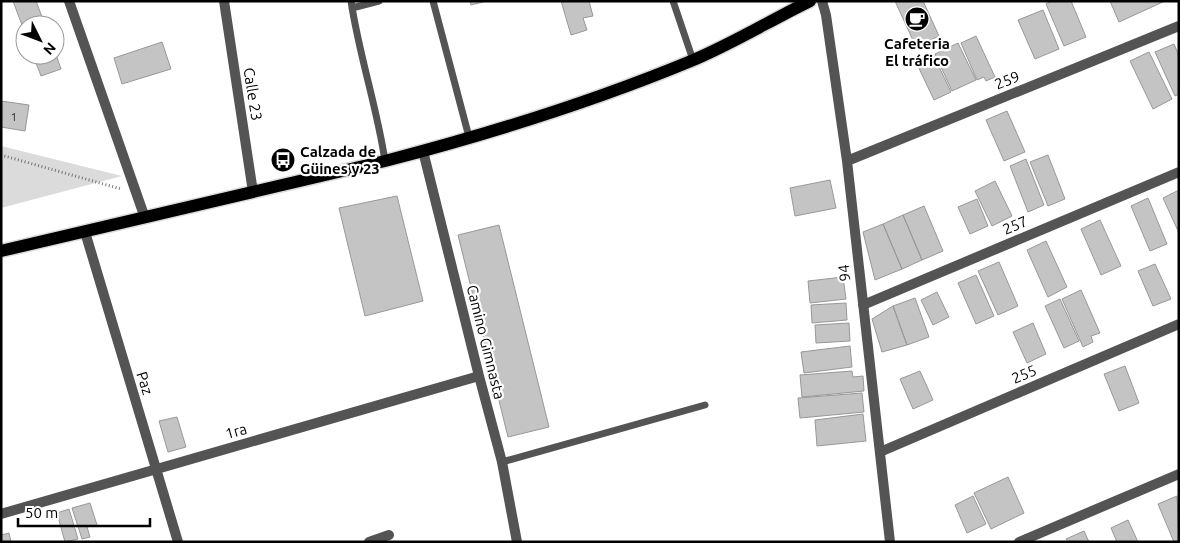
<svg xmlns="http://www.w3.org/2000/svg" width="1180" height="543" font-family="Ubuntu,sans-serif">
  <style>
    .green { fill: #dbdbdb }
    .building { fill: #c4c4c4; stroke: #989898 }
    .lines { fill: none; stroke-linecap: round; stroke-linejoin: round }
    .primary-casing { stroke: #dbdbdb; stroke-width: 15 }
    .path { stroke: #767676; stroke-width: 3; stroke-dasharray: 1 2.5; stroke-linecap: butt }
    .service { stroke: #545454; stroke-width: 7 }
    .minor { stroke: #545454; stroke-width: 10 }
    .tertiary { stroke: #545454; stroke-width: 10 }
    .primary { stroke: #000; stroke-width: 12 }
    .labels { text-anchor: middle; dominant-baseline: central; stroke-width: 4.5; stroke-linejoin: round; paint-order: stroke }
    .number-label { font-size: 12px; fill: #313131 }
    .poi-label { font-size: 15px; font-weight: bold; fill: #000; stroke: #fff }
    .street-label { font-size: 15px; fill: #000; stroke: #fff }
  </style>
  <rect width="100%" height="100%" fill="#fff"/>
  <path class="green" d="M1,146L122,176L1,208Z"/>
  <path class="building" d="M13,1H36L45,25H25V33Z
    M470,1H487L471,5Z
    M561,1H589L593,16L583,18L587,30L571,35Z
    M895,1H923L939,36L916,47Z
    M1052,1H1071L1086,37L1064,46L1046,4Z
    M1110,1H1165L1119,22Z
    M1043,10L1059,49L1035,59L1018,20Z
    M976,36L995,77L986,81L984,77L977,80L961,43Z
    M162,42L171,69L122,84L114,58Z
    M958,43L976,80L952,91L935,54Z
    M1174,44L1179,56V94L1175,96L1155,52Z
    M55,52L61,69L41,76L33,55H55Z
    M1149,52L1172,99L1153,109L1130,61Z
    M933,54L951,92L934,100L916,62Z
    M1,101L29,105L25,131L1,127Z
    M1007,111L1025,152L1004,161L986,120Z
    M1048,155L1065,199L1048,206L1030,162Z
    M1026,159L1044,205L1028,212L1010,166Z
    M830,180L836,208L795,216L790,188Z
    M995,181L1012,216L992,226L975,191Z
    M1179,190V233L1163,198Z
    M397,196L423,301L365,316L339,208Z
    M1148,198L1167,244L1150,251L1131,206Z
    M977,199L988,226L970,234L958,207Z
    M924,206L943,251L922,260L903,215Z
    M903,215L922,260L902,269L883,224Z
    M1100,220L1121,266L1101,275L1081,229Z
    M883,224L902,269L875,280L863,232Z
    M499,225L549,427L508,437L458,235Z
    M1046,241L1067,287L1048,297L1027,250Z
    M999,262L1018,306L998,315L978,271Z
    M1155,264L1171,299L1153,306L1138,271Z
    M976,275L994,316L976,324L958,283Z
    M843,277L846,299L810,303L808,281Z
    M1081,290L1100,333L1091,336L1093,342L1083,347L1062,299Z
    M937,292L949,317L933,325L921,300Z
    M915,298L929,337L907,345L893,306Z
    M1060,299L1079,341L1064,348L1045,306Z
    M846,303L847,320L812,323L811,305Z
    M893,306L907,345L882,352L872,319Z
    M849,323L850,341L816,343L815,325Z
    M1033,323L1046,354L1027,363L1013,332Z
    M850,346L852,367L804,373L801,352Z
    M1125,366L1139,403L1119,411L1104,374Z
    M852,371L853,377L863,376L864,391L802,397L800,375Z
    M920,371L933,400L913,409L900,379Z
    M862,393L864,412L800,418L798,398Z
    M863,414L866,441L817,446L815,420Z
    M177,417L186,447L168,452L159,421Z
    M1008,477L1024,513L991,529L974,493Z
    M973,496L986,524L967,533L955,505Z
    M1177,496L1179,542H1174L1158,504Z
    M90,503L97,525L87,527L90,537L82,539L72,508Z
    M69,509L78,539L65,542L57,513Z
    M1128,520L1138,542H1117L1111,528Z
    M1084,531L1089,542H1068L1066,539Z
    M9,533L11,542H1V535Z"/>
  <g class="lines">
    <defs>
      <path id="primary" d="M1,251L385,161C489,134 592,102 691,61C732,44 771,20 810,1"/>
    </defs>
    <use href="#primary" class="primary-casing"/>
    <path class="path" d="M1,155L121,189"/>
    <path class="service" d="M351,1C359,55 377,107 385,161
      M433,1L469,137
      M673,1L693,60
      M352,8L379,1
      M502,462L705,405"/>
    <path class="minor" d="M69,1L145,218
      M822,1L826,15L847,161L890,542
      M423,151L479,376L502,462L517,542
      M847,161L1179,26
      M85,232L178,542
      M863,305L1179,172
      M880,452L1179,324
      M1,514L479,376
      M369,542L389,535
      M1019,542L1179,474"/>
    <path class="tertiary" d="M224,1L253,192"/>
    <use href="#primary" class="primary"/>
  </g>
  <defs>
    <symbol id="cafe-disc" viewBox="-11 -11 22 22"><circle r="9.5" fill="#000" stroke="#fff"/><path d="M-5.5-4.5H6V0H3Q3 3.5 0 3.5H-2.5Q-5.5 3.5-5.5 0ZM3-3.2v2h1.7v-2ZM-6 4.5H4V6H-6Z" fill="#fff"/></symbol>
    <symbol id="bus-disc" viewBox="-11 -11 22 22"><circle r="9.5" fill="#000" stroke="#fff"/><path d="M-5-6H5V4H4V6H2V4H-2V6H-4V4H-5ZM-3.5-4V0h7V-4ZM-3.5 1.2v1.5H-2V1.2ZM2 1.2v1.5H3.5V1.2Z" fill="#fff"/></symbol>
  </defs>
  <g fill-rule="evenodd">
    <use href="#cafe-disc" x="903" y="5" width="28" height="28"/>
    <use href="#bus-disc" x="269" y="146" width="28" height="28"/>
  </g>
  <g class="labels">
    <g class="number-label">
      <text x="14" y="116">1</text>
    </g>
    <g class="poi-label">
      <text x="917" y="43">Cafeteria<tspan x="917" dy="17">El tráfico</tspan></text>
      <text x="300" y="151" text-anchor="start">Calzada de<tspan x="300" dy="17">Güines y 23</tspan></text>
    </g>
    <g class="street-label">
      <text transform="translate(1007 80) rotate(-22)">259</text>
      <text transform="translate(253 94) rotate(81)">Calle 23</text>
      <text transform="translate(1015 225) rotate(-23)">257</text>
      <text transform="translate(844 273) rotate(-97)">94</text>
      <text transform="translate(486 342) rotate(76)">Camino Gimnasta</text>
      <text transform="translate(1024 374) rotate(-23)">255</text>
      <text transform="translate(145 383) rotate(73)">Paz</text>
      <text transform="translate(236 431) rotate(-16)">1ra</text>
    </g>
  </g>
  <rect width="1180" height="543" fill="none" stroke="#000000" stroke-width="5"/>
  <g transform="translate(40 40) rotate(132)"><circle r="24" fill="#ffffff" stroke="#999999"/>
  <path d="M0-4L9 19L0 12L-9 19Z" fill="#000000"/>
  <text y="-8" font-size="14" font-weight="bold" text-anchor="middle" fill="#000000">N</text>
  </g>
  <path d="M18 518v8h132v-8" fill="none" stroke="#000000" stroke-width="2.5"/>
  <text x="25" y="518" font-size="15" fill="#000000" stroke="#ffffff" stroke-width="4" paint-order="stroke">50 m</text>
</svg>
